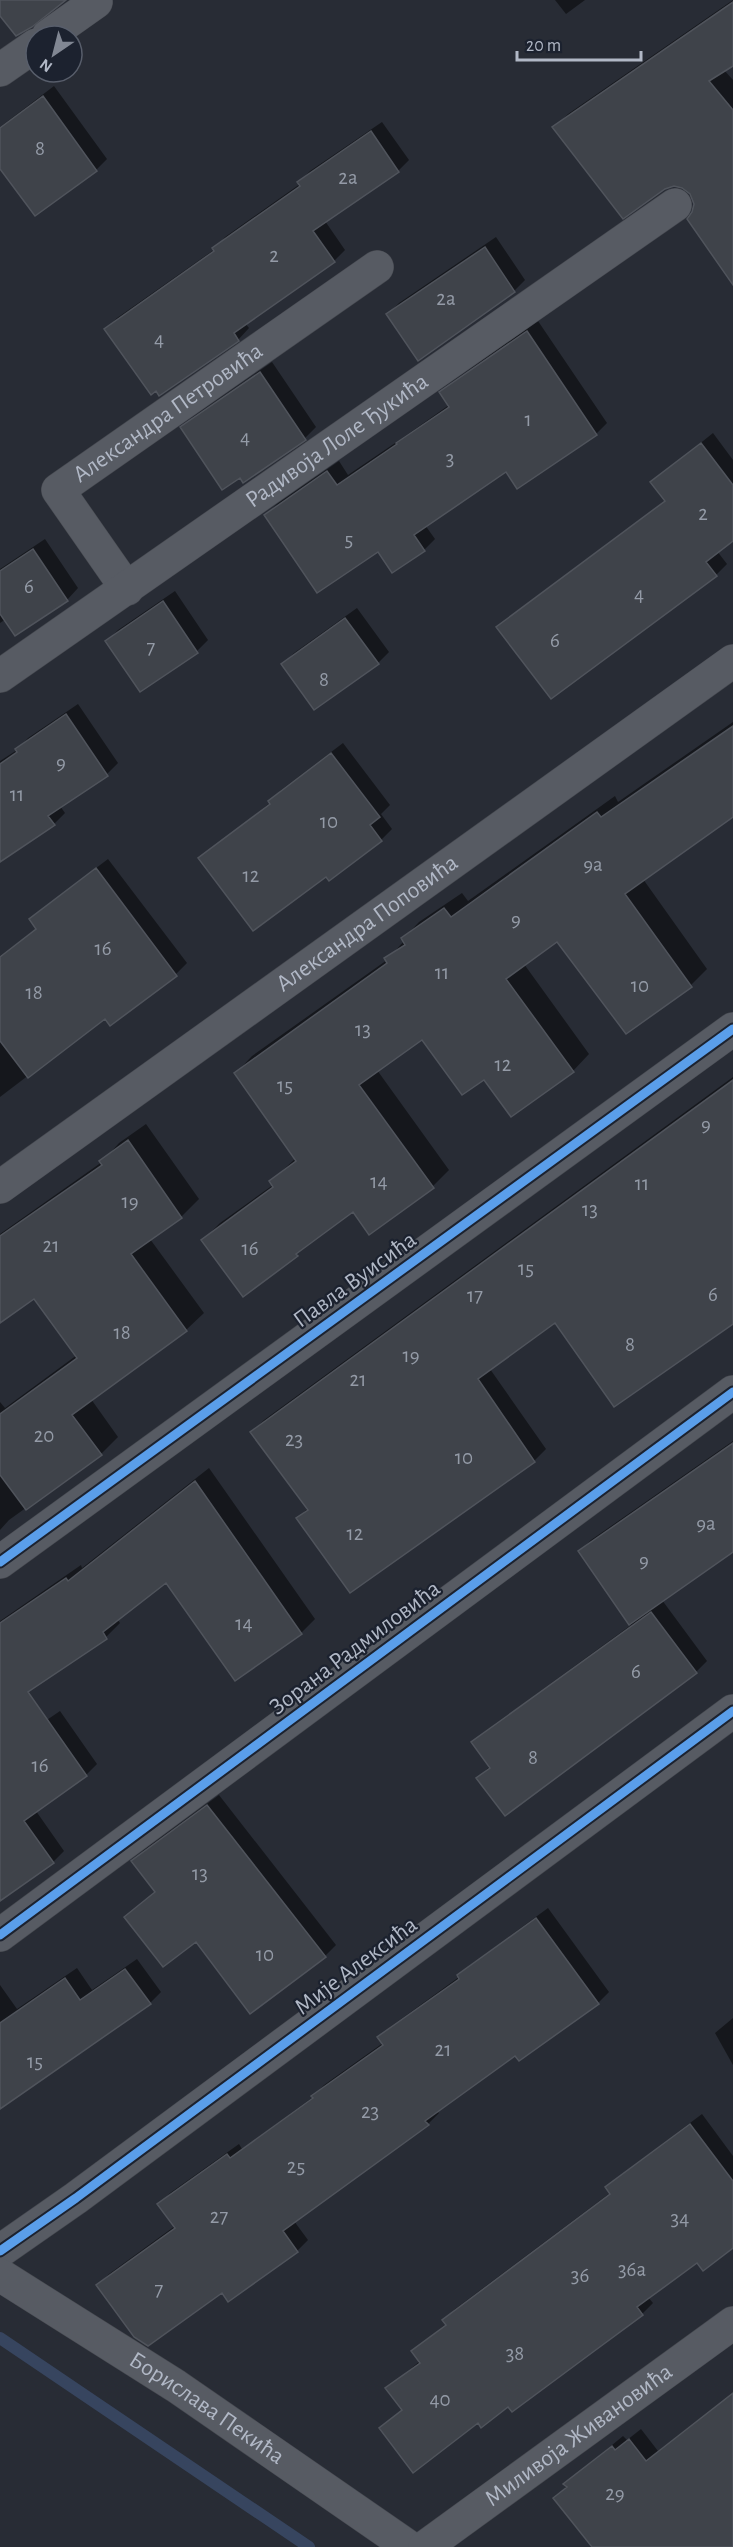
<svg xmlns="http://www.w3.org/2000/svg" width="733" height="2547" font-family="'Alegreya Sans',sans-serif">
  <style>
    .shadow { fill: #0007 }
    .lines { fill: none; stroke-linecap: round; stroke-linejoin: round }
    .stream { stroke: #37455f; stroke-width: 12 }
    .building { fill: #3f434a; stroke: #50545c; stroke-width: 1.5 }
    .minor-casing { stroke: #44474e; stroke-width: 34 }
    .minor { stroke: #575b63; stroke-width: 33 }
    .cycleway-casing { stroke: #1c222f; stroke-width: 13 }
    .cycleway { stroke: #5a9eea; stroke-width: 9 }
    .labels { text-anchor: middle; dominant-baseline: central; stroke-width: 4.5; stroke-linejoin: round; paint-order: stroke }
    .number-label { font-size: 21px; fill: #949ba7 }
    .street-label { font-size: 24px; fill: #b1b8c6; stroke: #1c222f }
  </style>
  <rect width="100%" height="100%" fill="#282c35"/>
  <path class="shadow" d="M555,0H585L566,14Z
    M733,0V64L724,70L733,80V283L694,213L695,204L691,193L683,186L554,128L568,114Z
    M54,86L107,159L96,170L36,214L0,166V127Z
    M382,122L409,160L398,171L325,221L345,250L334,261L245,323L249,328L238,340L106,329L117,318L215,249L225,237L300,184L299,182L310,171Z
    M496,237L525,280L514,291L388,314L399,303Z
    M538,321L607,423L596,434L507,470L425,525L435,539L424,550H378L266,515L277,504L339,461L348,475L401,439L449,405L441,393L452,382Z
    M272,362L316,427L305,438L244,481L182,428L193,417Z
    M713,433L733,460V539L717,551L727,564L716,575L498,627L510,616L666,500L652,482Z
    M45,539L78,588L67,600L15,634L6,619L0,623V569Z
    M175,591L208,640L197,651L107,641L118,630Z
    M357,608L389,652L378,663L283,664L294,653Z
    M78,704L118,763L107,774L60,806L65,813L54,824L0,860V761L17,750L28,738Z
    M733,722V816L643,879L707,969L691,985L558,940L524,964L589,1054L573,1071L484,1078L422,1038L377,1070L449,1170L433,1186L353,1210L243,1295L203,1240L220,1223L273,1185L271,1181L296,1158L236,1073L252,1056L387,960L404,941L403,939L419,922L462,893L468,901L615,796L618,802Z
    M343,743L390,805L381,814L392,829L381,840L326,875L200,858L271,802L281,790Z
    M108,859L187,963L176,974L105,1017L0,1097V956L37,928L31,920L42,909Z
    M733,1077V1323L556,1321L490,1369L546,1449L534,1461L350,1591L298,1518L308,1508L252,1432L264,1420Z
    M146,1124L199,1199L181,1217L150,1239L204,1313L186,1330L91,1399L118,1437L101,1454L9,1520L0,1530V1402L5,1408L77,1355L34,1297L0,1321V1234L102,1162L119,1143Z
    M733,1441V1551L662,1600L707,1661L696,1672L478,1778L490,1766L473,1743L484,1732L631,1625L580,1551L591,1540Z
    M209,1468L315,1619L301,1633L167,1580L117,1619L120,1623L106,1637L10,1703L0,1688V1621L81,1565L82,1568Z
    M60,1711L97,1764L86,1775L36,1811L64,1851L53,1862L0,1895V1752Z
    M219,1795L336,1945L325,1956L197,1940L126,1917L156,1891L133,1861L144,1850Z
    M548,1908L609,1992L598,2003L515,2054L437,2111L439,2113L428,2124L294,2221L308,2240L297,2251L222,2291L98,2285L109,2274L175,2226L159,2205L170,2193L239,2144L242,2149L313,2097L324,2085L383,2043L379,2038L390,2027L459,1977L470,1965Z
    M137,1959L161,1992L150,2003L0,2099V1985L17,2009L77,1968L92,1990Z
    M733,2018V2065L715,2033Z
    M702,2114L733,2156V2246L698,2261L648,2297L653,2303L642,2314L509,2405L478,2421L381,2428L403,2409L387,2388L420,2361L413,2351L447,2323L444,2320L455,2309L610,2193L607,2188L618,2177Z
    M733,2392V2547H594L555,2498L567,2486L565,2484L623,2436L627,2440L641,2429L658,2451Z"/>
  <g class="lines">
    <path class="stream" d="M0,2338L309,2547"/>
  </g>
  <path class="building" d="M0,0H66L32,27L16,36L0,16Z
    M733,2V66L709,81L733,110V285L687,219L692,212L694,204L690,194L682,188L674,186L665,189L623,219L552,127Z
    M43,96L97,171L35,216L0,169V128Z
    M371,131L399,172L313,231L335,262L234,333L239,341L159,396L156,391L151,395L104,329L214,251L212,248L300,186L297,182Z
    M485,247L515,292L418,361L386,314Z
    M527,331L597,435L517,489L506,472L414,535L425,551L392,573L378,552L317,593L264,515L327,471L337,485L397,444L396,443L449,407L439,392Z
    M260,372L306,440L243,483L240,478L222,490L180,427Z
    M701,443L733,485V541L706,562L717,576L551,699L496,627L665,501L650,482Z
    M33,549L68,601L15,636L0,614V571Z
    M163,601L198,653L140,692L105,641Z
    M345,618L379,664L314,710L281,664Z
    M66,714L108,776L48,816L55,825L0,862V764L17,752L15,749Z
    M733,726V817L625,894L692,987L626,1034L557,942L506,979L574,1072L511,1117L484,1080L462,1095L422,1040L359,1085L434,1188L369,1235L353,1212L296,1254L298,1256L243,1297L201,1240L273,1187L269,1181L296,1161L234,1073L387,963L384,958L405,945L401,938L444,908L451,917L597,812L601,817Z
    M331,753L380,817L370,825L382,841L329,881L326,877L253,931L198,858L270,804L268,801Z
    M96,868L177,976L110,1026L105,1019L28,1078L0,1041V957L36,929L29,919Z
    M733,1080V1324L614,1407L555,1323L478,1379L535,1462L350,1593L296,1518L308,1510L250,1432Z
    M128,1140L182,1218L131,1254L187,1331L72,1415L102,1455L26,1510L0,1475V1414L77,1358L34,1299L0,1323V1236L102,1165L99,1161Z
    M733,1443V1552L629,1625L578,1551Z
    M195,1481L302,1634L235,1681L166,1583L103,1632L107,1639L28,1692L87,1776L24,1821L54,1863L0,1901V1623L66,1578L68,1581Z
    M651,1612L697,1673L505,1816L476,1778L490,1768L471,1742Z
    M207,1805L326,1957L250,2014L196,1942L163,1967L124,1917L155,1892L131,1861Z
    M536,1918L599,2004L519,2061L515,2056L425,2121L429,2125L283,2231L298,2252L228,2302L222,2293L148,2346L134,2337L96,2285L175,2228L157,2204L227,2154L230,2158L313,2098L311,2096L383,2045L377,2037L459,1979L457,1975Z
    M125,1969L151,2004L0,2109V2023L65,1978L80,2000Z
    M690,2124L733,2181V2248L703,2271L697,2263L637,2307L643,2315L593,2352L512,2412L508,2407L481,2428L478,2423L413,2473L379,2428L402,2410L385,2388L420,2363L411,2351L446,2325L442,2320L610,2194L605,2187Z
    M733,2393V2547H592L553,2498L567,2487L563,2484L612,2446L615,2450L629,2439L646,2461Z"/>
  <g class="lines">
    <defs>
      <g id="minor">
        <path d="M48,36L96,2"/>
        <path d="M0,70L36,45"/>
        <path id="s1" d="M127,589L58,490L377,267"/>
        <path id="s2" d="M0,676L675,205"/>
        <path id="s3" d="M0,1187L733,661"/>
        <path d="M0,1562L733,1029"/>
        <path d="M0,1935L733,1392"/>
        <path d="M0,2251L76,2198L733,1711"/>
        <path id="s4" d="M0,2275L176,2386L409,2547"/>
        <path id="s5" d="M425,2547L733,2323"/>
      </g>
    </defs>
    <use href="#minor" class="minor-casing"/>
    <use href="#minor" class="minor"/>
    <defs>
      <path id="cycleway" d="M0,1562L733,1029
        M0,1935L733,1392
        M0,2251L76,2198L733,1711"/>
    </defs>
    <use href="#cycleway" class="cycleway-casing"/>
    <use href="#cycleway" class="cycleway"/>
  </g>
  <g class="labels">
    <g class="number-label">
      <text x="40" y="148">8</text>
      <text x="348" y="177">2a</text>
      <text x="274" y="255">2</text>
      <text x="446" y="298">2a</text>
      <text x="159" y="339">4</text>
      <text x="528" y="419">1</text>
      <text x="245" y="437">4</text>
      <text x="450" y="458">3</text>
      <text x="703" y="513">2</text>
      <text x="349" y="539">5</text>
      <text x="29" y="586">6</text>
      <text x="639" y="594">4</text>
      <text x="555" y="640">6</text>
      <text x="151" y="647">7</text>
      <text x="324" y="679">8</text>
      <text x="61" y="762">9</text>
      <text x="17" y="794">11</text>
      <text x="329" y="821">10</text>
      <text x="593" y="864">9a</text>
      <text x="251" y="875">12</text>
      <text x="516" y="919">9</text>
      <text x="103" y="948">16</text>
      <text x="442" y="972">11</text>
      <text x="640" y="985">10</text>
      <text x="34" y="992">18</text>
      <text x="363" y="1029">13</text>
      <text x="503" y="1064">12</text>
      <text x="285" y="1085">15</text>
      <text x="706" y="1124">9</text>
      <text x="379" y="1181">14</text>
      <text x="642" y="1183">11</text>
      <text x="130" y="1201">19</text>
      <text x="590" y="1209">13</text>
      <text x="51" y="1245">21</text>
      <text x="250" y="1248">16</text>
      <text x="526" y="1268">15</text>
      <text x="713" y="1294">6</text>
      <text x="475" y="1295">17</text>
      <text x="122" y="1332">18</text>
      <text x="630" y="1344">8</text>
      <text x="411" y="1355">19</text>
      <text x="358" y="1379">21</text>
      <text x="44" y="1435">20</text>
      <text x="294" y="1439">23</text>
      <text x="464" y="1457">10</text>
      <text x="706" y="1523">9a</text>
      <text x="355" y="1533">12</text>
      <text x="644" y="1560">9</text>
      <text x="244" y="1623">14</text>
      <text x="636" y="1671">6</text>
      <text x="533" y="1757">8</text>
      <text x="40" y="1765">16</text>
      <text x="200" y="1873">13</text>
      <text x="265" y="1954">10</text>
      <text x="443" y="2049">21</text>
      <text x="35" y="2061">15</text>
      <text x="370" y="2111">23</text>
      <text x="296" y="2166">25</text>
      <text x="219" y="2216">27</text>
      <text x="680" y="2218">34</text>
      <text x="632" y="2269">36a</text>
      <text x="580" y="2275">36</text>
      <text x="159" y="2289">7</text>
      <text x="515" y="2353">38</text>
      <text x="440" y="2399">40</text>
      <text x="615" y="2493">29</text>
    </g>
    <g class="street-label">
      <text stroke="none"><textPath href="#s1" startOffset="255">Александра Петровића</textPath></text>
      <text stroke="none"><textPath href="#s2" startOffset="411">Радивоја Лоле Ђукића</textPath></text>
      <text stroke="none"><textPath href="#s3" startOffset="452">Александра Поповића</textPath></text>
      <text transform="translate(355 1280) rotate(-36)">Павла Вуисића</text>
      <text transform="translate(355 1648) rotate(-37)">Зорана Радмиловића</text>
      <text transform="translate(356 1966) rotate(-37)">Мије Алексића</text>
      <text stroke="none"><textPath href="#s4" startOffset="246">Борислава Пекића</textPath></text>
      <text stroke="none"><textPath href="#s5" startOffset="190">Миливоја Живановића</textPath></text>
    </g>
  </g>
  <g transform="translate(54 54) rotate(215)"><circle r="28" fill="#1c222f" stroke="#585e6b" stroke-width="1.5"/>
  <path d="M0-4.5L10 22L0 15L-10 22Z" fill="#818793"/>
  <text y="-9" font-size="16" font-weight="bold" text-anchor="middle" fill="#b1b8c6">N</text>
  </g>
  <path d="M517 51v9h124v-9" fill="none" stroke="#b1b8c6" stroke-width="3"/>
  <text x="526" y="51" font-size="18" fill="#b1b8c6" stroke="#1c222f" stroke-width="4.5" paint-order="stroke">20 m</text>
</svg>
